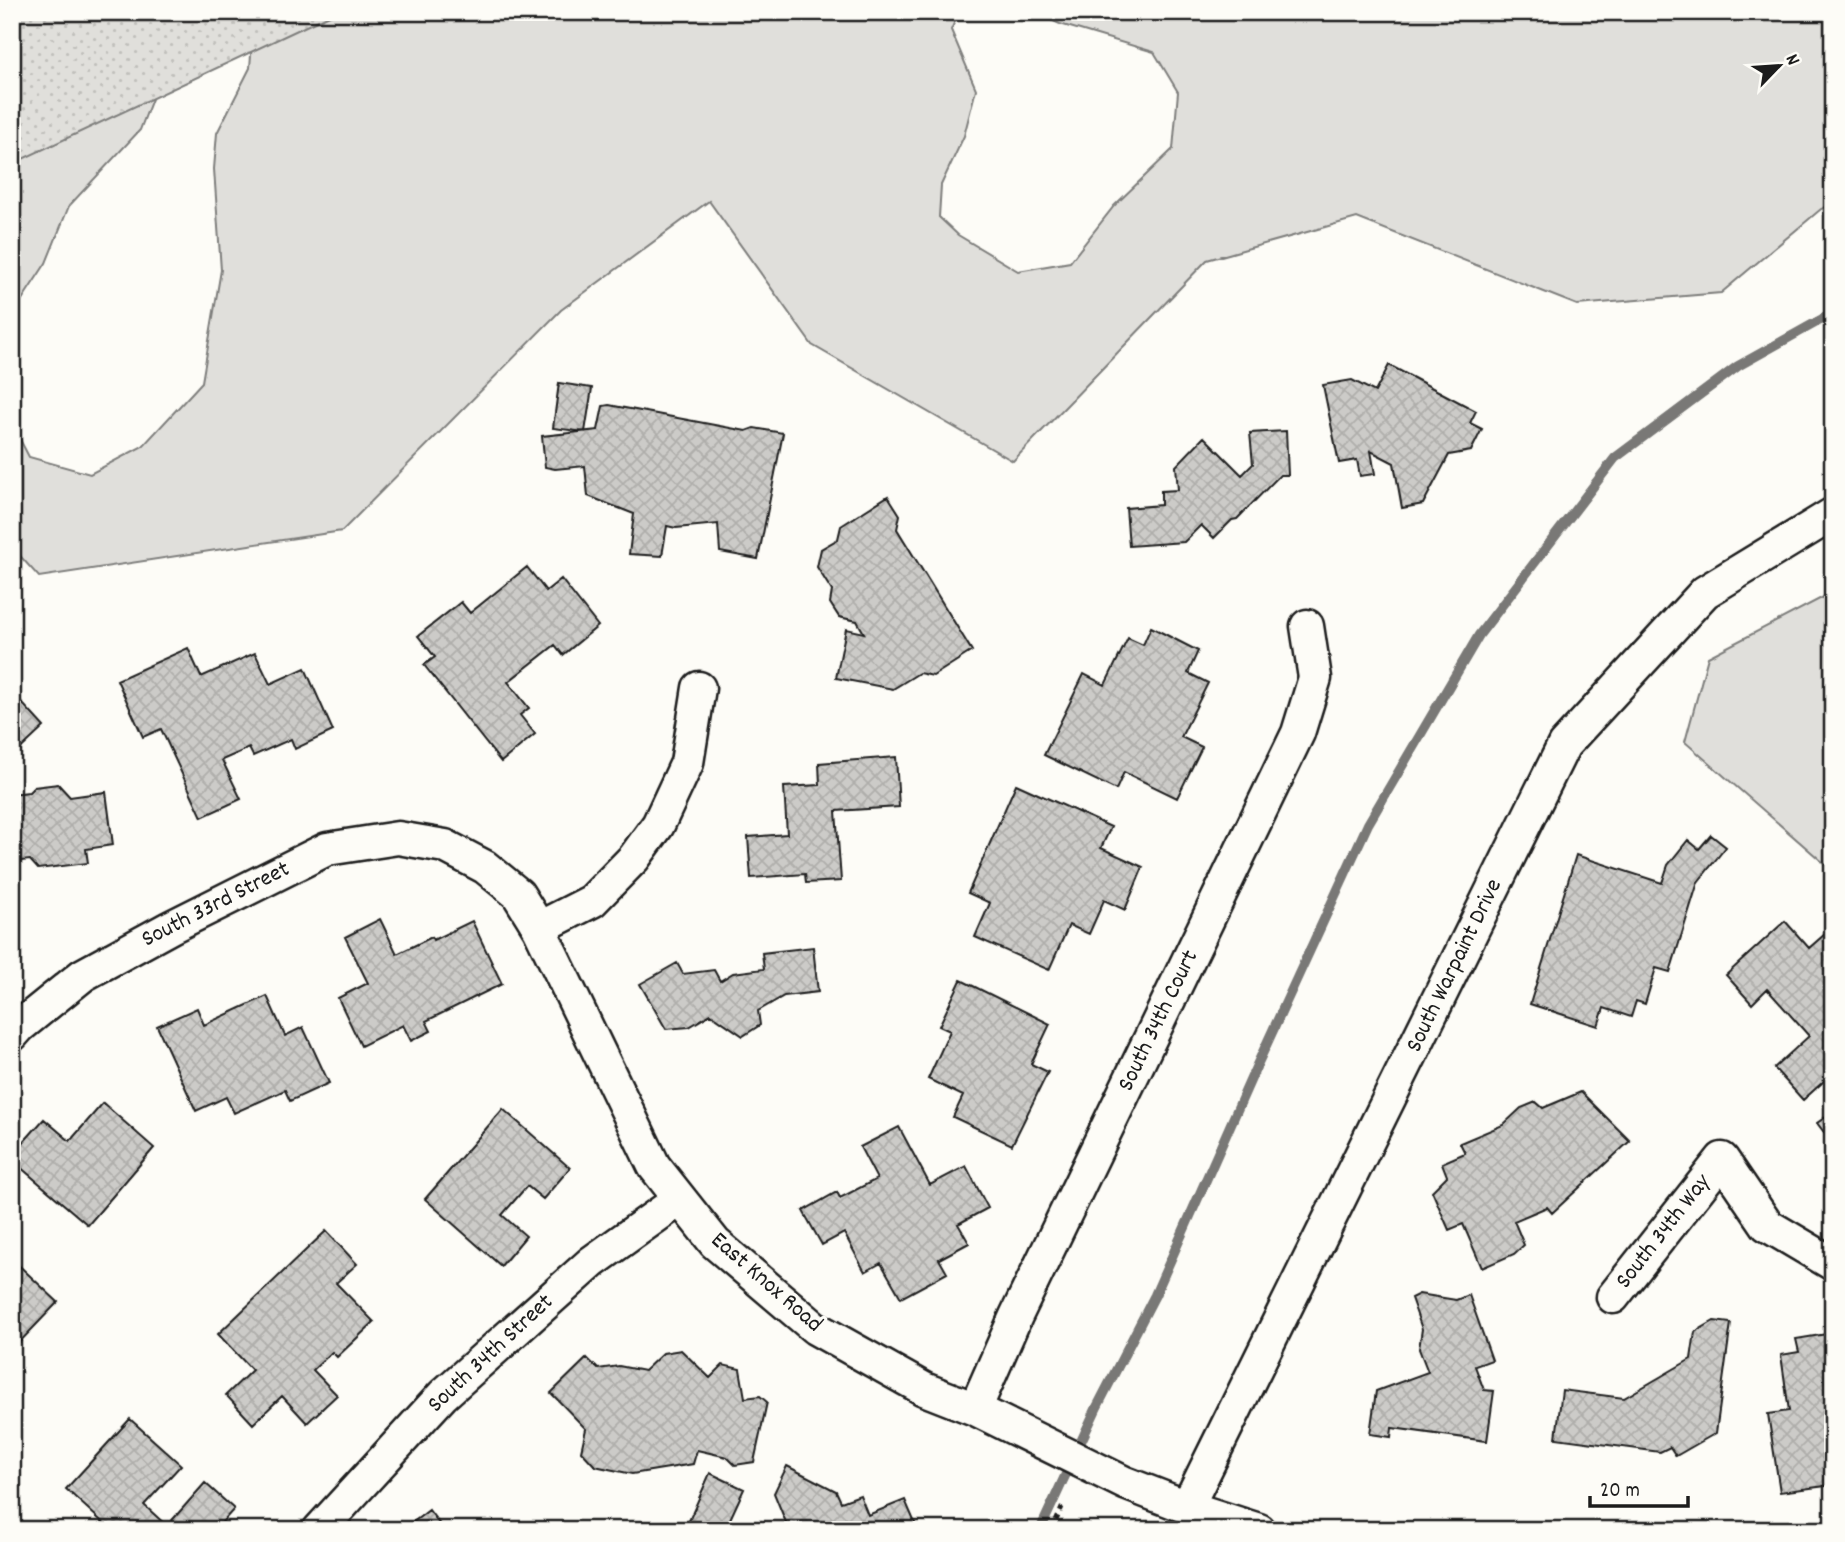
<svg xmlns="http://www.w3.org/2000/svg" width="1845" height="1542" font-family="Dekko,sans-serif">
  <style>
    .grass { fill: #e0dfdb; stroke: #7e7e7c; stroke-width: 2 }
    .park { fill: url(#park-dots); stroke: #7e7e7c; stroke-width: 2 }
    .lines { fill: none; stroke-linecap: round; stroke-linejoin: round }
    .stream { stroke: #797876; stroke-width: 10 }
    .building { fill: url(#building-cross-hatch); stroke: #1c1c1c; stroke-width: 2 }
    .minor-casing { stroke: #1c1c1c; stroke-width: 37 }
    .path { stroke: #1c1c1c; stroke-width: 4.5; stroke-dasharray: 5 5; stroke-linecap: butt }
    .minor { stroke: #fdfcf7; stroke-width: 32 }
    .labels { text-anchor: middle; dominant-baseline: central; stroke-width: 6; stroke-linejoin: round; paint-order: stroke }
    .street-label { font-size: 24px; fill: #1c1c1c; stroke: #fdfcf7 }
  </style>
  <defs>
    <pattern id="park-dots" width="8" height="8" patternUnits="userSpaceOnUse" patternTransform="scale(1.75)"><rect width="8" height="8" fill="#e0dfdb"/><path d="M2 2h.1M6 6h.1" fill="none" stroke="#c0bfbb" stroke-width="1.8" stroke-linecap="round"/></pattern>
    <pattern id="building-cross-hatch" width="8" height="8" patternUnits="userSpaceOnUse" patternTransform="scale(1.75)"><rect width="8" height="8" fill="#cccbc8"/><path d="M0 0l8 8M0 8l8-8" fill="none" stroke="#afaeab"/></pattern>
  </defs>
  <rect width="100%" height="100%" fill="#fdfcf7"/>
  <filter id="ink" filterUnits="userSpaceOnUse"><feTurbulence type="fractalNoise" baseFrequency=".0143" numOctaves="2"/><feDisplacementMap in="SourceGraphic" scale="14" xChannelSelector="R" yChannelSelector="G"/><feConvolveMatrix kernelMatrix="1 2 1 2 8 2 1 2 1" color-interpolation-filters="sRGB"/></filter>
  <g filter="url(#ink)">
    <path class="grass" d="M12,12L175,39L140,130L69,206L46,263L12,315Z
      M243,12H959L951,30L976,89L964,136L941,185L939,217L958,235L1018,271L1070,262L1114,206L1173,149L1178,92L1154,52L1060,24L1033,12H1833V204L1821,209L1721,293L1577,305L1357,218L1207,260L1013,461L812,345L709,201L561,310L342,531L39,577L12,547V424L29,457L90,474L143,446L202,382L221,270L214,169L217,133L250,68L253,28Z
      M1833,592V871L1685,742L1708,657Z"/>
    <path class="park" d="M12,12H336L12,164Z"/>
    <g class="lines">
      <path class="stream" d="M1040,1530L1097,1407L1155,1295L1257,1065L1368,824L1479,635L1615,458L1738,366L1833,313"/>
    </g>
    <path class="building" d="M1389,365L1476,411L1470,423L1482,429L1471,451L1449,455L1423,504L1402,508L1394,463L1371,451L1375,474L1360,476L1357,460L1339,463L1323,385L1352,380L1375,392Z
      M559,383L592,388L585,432L553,428Z
      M609,405L746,431L754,428L783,433L758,559L720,552L718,524L676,528L667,526L662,556L629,554L634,514L588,496L585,466L555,469L545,467L542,436L598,430L603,406Z
      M1286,431L1288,475H1280L1237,519L1232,520L1214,538L1201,525L1184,542L1129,546L1126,508L1161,505V491L1178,490L1176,466L1204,437L1242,475L1253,464L1250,433Z
      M888,496L900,515L897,529L972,651L933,676L919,673L893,689L836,678L846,629L864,633L857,621L839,617L830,603L832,591L817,567L821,549L838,539L841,526Z
      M527,567L546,591L561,579L598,626L563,655L555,645L508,682L529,708L520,715L535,734L501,762L424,665L435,657L418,636L461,602L470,613Z
      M1151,627L1198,651L1188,673L1208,683L1181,737L1202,747L1177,798L1124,772L1116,790L1044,755L1084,674L1105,685L1128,638L1143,645Z
      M188,648L201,677L255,653L270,684L305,668L333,731L295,749L291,739L253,756L249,748L222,760L241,799L202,817L161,729L143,737L117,680Z
      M12,692L44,727L12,757Z
      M896,757L899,807L836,811L841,881L806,883L805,874L751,878L748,837L787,834L784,787L820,785L819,763Z
      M58,784L70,797L106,792L113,845L86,849L88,863L38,869L30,860L12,862V794L29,792L34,787Z
      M1016,784L1111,827L1101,848L1143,867L1125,910L1104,900L1089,934L1069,925L1049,970L975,937L990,903L968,893Z
      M1711,835L1726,847L1698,882L1670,972L1656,968L1645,1004L1636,1001L1631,1017L1604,1008L1598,1026L1530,1004L1576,855L1662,883L1668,865L1688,840L1699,849Z
      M380,919L397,954L432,937L433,940L472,921L502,984L426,1021L431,1031L411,1041L403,1025L361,1046L338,998L368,983L345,937Z
      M1785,921L1809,948L1833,927V1073L1803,1100L1774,1068L1809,1036L1767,989L1752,1004L1726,975Z
      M813,947L818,992L784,996L758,1011L760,1025L743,1036L711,1014L689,1027L666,1029L640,984L677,963L683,974L714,970L720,981L733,973L764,969L762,953Z
      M961,980L1050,1024L1031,1064L1048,1072L1012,1145L953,1117L963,1096L928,1079L950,1031L939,1026Z
      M267,996L285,1036L303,1027L329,1083L290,1101L285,1090L234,1113L226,1097L196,1111L157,1026L197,1008L204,1025Z
      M1581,1092L1630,1141L1552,1213L1547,1207L1514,1221L1524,1245L1514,1254L1482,1268L1463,1224L1449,1230L1432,1191L1447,1176L1442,1163L1465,1153L1460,1143L1503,1125L1521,1108L1536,1102L1543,1108Z
      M103,1103L154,1148L88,1225L12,1160V1155L44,1119L70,1141Z
      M503,1109L570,1168L543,1199L527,1186L502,1215L526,1236L501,1266L425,1199Z
      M1833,1112V1144L1817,1123Z
      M899,1127L930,1185L966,1166L988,1208L958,1224L969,1243L939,1259L947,1273L901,1298L881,1263L865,1272L844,1233L822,1245L803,1211L837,1192L840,1198L877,1179L860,1147Z
      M326,1231L357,1264L336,1283L374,1322L337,1357L332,1352L313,1370L337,1395L307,1423L282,1396L253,1424L226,1395L252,1370L218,1334Z
      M12,1259L58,1302L12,1350Z
      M1419,1294L1456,1300L1469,1295L1492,1360L1475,1366L1484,1390L1494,1391L1487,1441L1392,1428L1391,1437L1370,1434L1376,1391L1428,1372L1419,1349L1422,1329L1411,1298Z
      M1714,1321L1731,1323L1716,1433L1676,1456L1670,1447L1660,1452L1556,1438L1562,1390L1624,1398L1691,1359L1695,1332Z
      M1833,1333V1485L1780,1492L1768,1414L1789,1411L1781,1355L1799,1352L1796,1339Z
      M681,1350L710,1378L723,1365L740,1369L745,1398L760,1396L767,1402L754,1462L735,1465L727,1457L697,1450L693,1464L632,1474L595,1466L581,1451L586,1429L551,1393L587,1358L598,1369L619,1366L644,1371L663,1353Z
      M130,1419L181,1465L144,1505L167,1526L205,1483L234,1509L215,1530H111L66,1489Z
      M787,1466L836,1491L841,1502L860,1495L868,1515L905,1500L918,1530H789L774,1493Z
      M710,1473L744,1489L725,1530H685Z
      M429,1510L444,1530H403Z"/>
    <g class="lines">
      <defs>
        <path id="minor" d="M539,928L592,901L634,858L658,825L687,763L699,688
          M12,1035L20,1026L83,975L171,927L327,849L398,838L445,846L485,867L518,894L539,928L654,1166L715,1243L815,1328L924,1389L975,1409L1125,1483L1187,1507L1259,1530
          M1613,1297L1722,1159L1767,1225L1833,1264
          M975,1409L1016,1316L1298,733L1315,678L1307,626
          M1187,1507L1564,745L1705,592L1833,514
          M319,1530L443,1395L592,1262L680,1199"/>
      </defs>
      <use href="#minor" class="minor-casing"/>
      <path class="path" d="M1052,1530L1064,1503"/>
      <use href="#minor" class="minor"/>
    </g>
  </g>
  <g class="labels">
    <g class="street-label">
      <text transform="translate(216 905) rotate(-27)">South 33rd Street</text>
      <text transform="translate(1455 966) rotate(-64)">South Warpaint Drive</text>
      <text transform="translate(1159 1021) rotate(-64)">South 34th Court</text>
      <text transform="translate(1664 1232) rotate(-52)">South 34th Way</text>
      <text transform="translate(766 1283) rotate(41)">East Knox Road</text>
      <text transform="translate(491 1354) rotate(-43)">South 34th Street</text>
    </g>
  </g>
  <rect width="1845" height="1542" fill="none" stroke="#fdfcf7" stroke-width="42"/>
  <rect x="21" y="21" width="1803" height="1500" fill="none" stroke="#1c1c1c" stroke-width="2.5" filter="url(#ink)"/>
  <g transform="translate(1779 66) rotate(65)" stroke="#fdfcf7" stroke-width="5" paint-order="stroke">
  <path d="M0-5L12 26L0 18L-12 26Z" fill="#1c1c1c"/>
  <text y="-10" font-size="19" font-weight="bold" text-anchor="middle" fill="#1c1c1c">N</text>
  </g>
  <path d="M1590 1496v10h98v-10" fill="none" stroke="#1c1c1c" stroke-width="3.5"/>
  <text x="1600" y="1496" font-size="21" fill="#1c1c1c" stroke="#fdfcf7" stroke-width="5" paint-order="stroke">20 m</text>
</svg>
